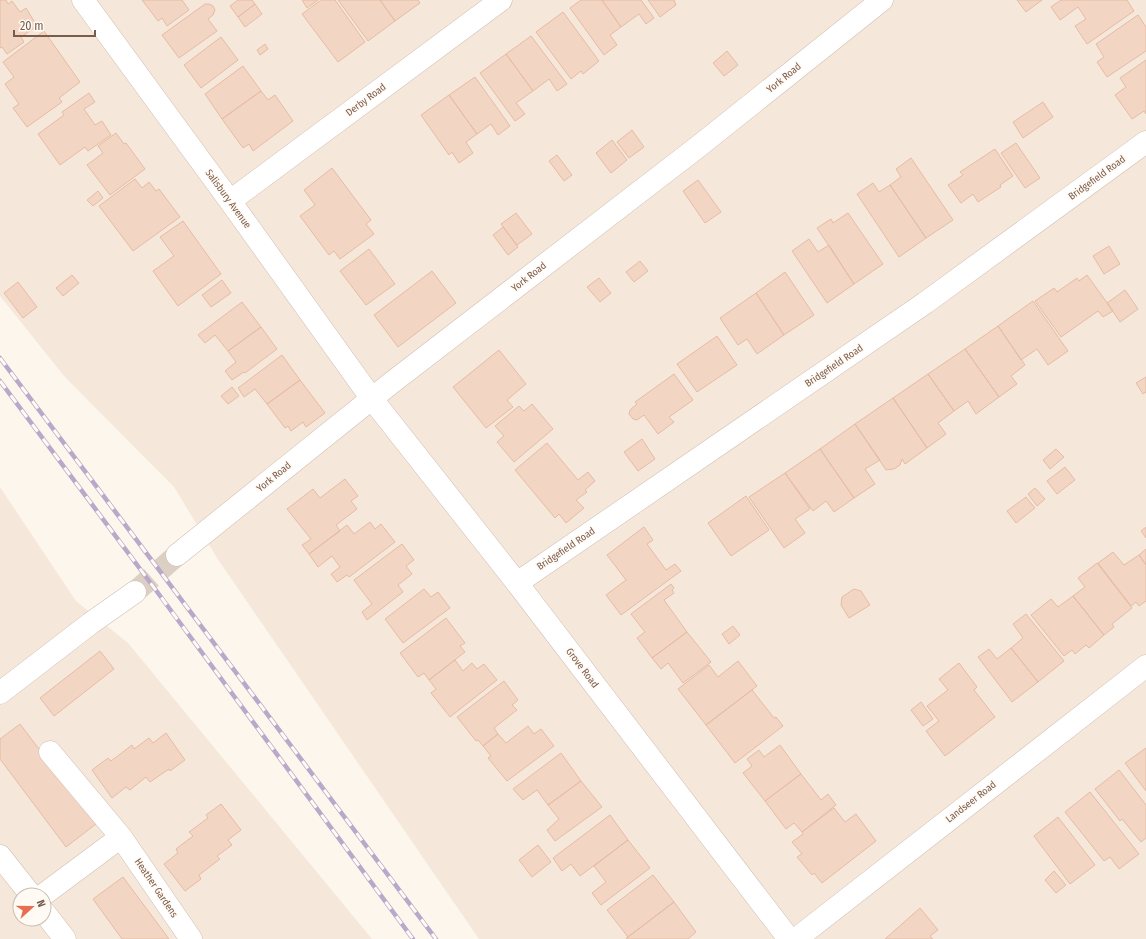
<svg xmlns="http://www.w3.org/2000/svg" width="1146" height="939" font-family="'Fira Sans Condensed',sans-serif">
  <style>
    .residential { fill: #f5e8da; fill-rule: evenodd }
    .building { fill: #f3d5c3; stroke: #e6bba3 }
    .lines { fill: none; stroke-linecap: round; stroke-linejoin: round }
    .minor-tunnel { stroke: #dcd0c4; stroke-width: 22; stroke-dasharray: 22 11; stroke-linecap: butt }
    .minor-casing { stroke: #d1beb0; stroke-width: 23 }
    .minor { stroke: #fff; stroke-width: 22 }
    .rail-casing { stroke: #b9a8c9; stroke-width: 4.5 }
    .rail { stroke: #fffaf3; stroke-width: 3; stroke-dasharray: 9; stroke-linecap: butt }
    .labels { text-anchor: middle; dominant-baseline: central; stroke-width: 3; stroke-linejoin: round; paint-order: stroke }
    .street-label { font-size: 10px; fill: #7a5c4d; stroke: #fffaf3 }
  </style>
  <rect width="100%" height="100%" fill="#fdf6ec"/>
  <path class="residential" d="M0,0H1146V939H479L217,558L174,487L64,376L0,296Z
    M0,487L76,601L128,643L372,939H0ZM20,895H44V919H20Z"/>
  <path class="building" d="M0,0H6L8,4L12,1L20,12L26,8L37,26L21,37L24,42L7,54L2,47L0,48Z
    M142,0H182L189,10L167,26L162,18L158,21Z
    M238,0H252L255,4L238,17L230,6Z
    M302,0H318L307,8Z
    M321,0H335L365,42L338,62L302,14Z
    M338,0H380L395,21L368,41Z
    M380,0H418L420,3L395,21Z
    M581,0H602L621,27L610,35L617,45L604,55L570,8Z
    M602,0H641L654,18L646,24L639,14L621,27Z
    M648,0H674L676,5L660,17Z
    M1017,0H1042L1026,12Z
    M1061,0H1127L1134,11L1087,44L1075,26L1086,19L1078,7L1060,20L1051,7Z
    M205,4H209L213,6L215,10L213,15L208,19L217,31L179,58L162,35Z
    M255,4L262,14L245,27L238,17Z
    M563,12L599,61L583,74L581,71L571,79L536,32Z
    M1138,15L1146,27V51L1107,77L1097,62L1104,57L1096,44Z
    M44,31L80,82L59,98L62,102L27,127L13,108L19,104L5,84L14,77L3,62Z
    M531,36L567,84L557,91L549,79L533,91L506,54Z
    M221,37L238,60L201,88L184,65Z
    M265,44L268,49L260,55L257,50Z
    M727,51L738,65L724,76L713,63Z
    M506,54L533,91L516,103L525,114L515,121L480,73Z
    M1146,60V114L1144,111L1132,119L1115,95L1126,87L1120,78Z
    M243,66L261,91L222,119L205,94Z
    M475,77L510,126L498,135L491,124L477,134L449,95Z
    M261,91L268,100L275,95L293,121L253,151L249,144L243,148L222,119Z
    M89,93L95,102L84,109L95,125L102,121L111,135L88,151L85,147L60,165L38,134L64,115L62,112Z
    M449,95L477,134L466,142L473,153L459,163L452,152L449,155L421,115Z
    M1043,102L1053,117L1023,138L1013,122Z
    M632,130L644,147L629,158L617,142Z
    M116,133L124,144L126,143L145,169L110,195L87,165L103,153L98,146Z
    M612,140L627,160L611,173L596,153Z
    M1016,143L1040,178L1025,188L1001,153Z
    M995,149L1013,176L1000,185L1001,187L978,202L973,194L961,203L948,185L963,175L960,172Z
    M557,155L572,175L564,181L549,161Z
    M911,158L953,220L926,238L890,185L901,177L896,169Z
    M332,168L371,220L366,224L374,234L340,259L334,251L329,255L300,216L315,205L304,190Z
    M135,179L142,188L149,182L156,191L159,189L180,217L133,251L99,206Z
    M698,180L721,212L705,223L683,191Z
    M873,183L879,192L890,185L926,238L899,257L857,194Z
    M98,191L103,198L93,206L87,200Z
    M516,213L532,234L517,245L501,224Z
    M848,213L883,264L854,284L817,228L831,219L833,223Z
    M183,221L221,274L178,306L153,271L174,256L160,237Z
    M503,227L518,247L508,255L493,235Z
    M809,239L818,252L829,245L854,284L827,303L792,251Z
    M1109,246L1120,264L1104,274L1093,256Z
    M369,249L395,284L366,305L340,271Z
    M640,261L648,271L634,282L626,272Z
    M432,271L456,303L398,347L374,315Z
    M785,272L814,315L784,335L756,293Z
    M72,275L79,283L63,296L56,288Z
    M1087,275L1113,311L1103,317L1098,311L1061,337L1035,301L1054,288L1057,292L1077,278L1079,281Z
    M599,278L611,293L600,302L587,287Z
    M222,280L231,293L211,307L202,295Z
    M18,282L37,307L23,318L4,293Z
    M1125,290L1138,309L1120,322L1107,303Z
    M756,293L784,335L757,354L747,339L738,345L720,318Z
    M1033,301L1068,351L1048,365L1037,349L1021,360L998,326Z
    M242,302L261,327L228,351L215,335L205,343L198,335Z
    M998,326L1025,365L1011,376L1017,384L999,397L965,349Z
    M261,327L277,349L245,373L244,372L232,380L225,371L236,362L228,351Z
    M717,336L737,365L697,392L677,364Z
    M965,349L999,397L976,414L968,401L954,411L928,374Z
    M499,350L526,384L507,400L513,407L486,428L453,387Z
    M282,355L300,380L267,404L255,389L244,397L238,388Z
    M674,374L693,400L669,417L674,422L658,434L644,415L637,420L633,419L629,414L630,410L637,404L635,402Z
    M928,374L954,411L938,423L946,434L927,448L893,398Z
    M1146,377V392L1143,394L1136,383Z
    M300,380L325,413L306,427L303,422L291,431L288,426L285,428L267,404Z
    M232,387L239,396L228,404L221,396Z
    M893,398L927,448L905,464L902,459L900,465L894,469L886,470L855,424Z
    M532,404L553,429L514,462L497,442L504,436L495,426L519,406L524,411Z
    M855,424L880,460L865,469L875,484L854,498L820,449Z
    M642,439L655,459L638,471L624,452Z
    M547,443L578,480L588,472L595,481L585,490L587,492L576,500L584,508L566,523L559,514L555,518L515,470Z
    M820,449L854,498L834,512L826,501L813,511L785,473Z
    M1056,449L1064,457L1050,469L1043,460Z
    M1065,467L1075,480L1057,494L1047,481Z
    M785,473L810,509L795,519L805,533L784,548L749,497Z
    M345,479L358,496L351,501L357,509L336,525L340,531L309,554L302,545L311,539L287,509L313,489L320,498Z
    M1035,488L1045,499L1037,506L1028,494Z
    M746,496L769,530L731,556L708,523Z
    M1026,497L1035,508L1016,523L1007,511Z
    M370,522L375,529L381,524L395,542L349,577L347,575L337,582L331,574L340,567L332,556L318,567L309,554L347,525L354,534Z
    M644,527L653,540L647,544L666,570L675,564L681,571L621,615L606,595L626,580L607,555Z
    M1146,527V538L1141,531Z
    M402,544L414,560L406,566L412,574L398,585L403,592L367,620L362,612L372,604L354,580Z
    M1146,549V565L1139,555Z
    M1113,552L1124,565L1139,555L1146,565V601L1139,606L1136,602L1131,606L1098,563Z
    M1097,563L1132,608L1112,624L1114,627L1104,635L1073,596L1085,587L1078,578Z
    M671,584L674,588L672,590L674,593L664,600L687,632L652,658L637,638L645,632L631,614Z
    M424,589L431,597L438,592L450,608L403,643L385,619Z
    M854,589L861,591L870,605L849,618L841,605L842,597Z
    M1073,596L1104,635L1089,648L1086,645L1075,654L1072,650L1064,656L1031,615L1051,599L1058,607Z
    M1026,614L1064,661L1038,682L1011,648L1023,638L1013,624Z
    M446,618L465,643L460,646L465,652L429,680L424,673L418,677L400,653Z
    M733,626L740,635L729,644L722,634Z
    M687,632L711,662L683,683L668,663L661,669L652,658Z
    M1011,648L1038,682L1012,702L978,657L989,649L997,659Z
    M100,651L114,669L54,716L40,698Z
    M455,660L463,671L472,663L477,669L484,664L497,680L450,717L431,693L436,689L429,680Z
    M738,661L757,686L706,725L678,689L709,665L718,677Z
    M959,663L977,687L974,690L995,717L945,756L926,731L939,721L927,706L948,690L939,679Z
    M504,681L518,700L512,705L517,710L494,728L498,734L483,746L478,740L476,741L457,717Z
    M752,690L774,718L776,717L783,726L735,763L706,725Z
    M921,702L933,719L923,726L911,710Z
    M20,724L96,824L66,847L0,759V739Z
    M528,726L534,734L541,729L554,746L507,781L488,758L491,756L483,746L498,734L506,743Z
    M166,733L185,760L170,771L169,769L150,782L146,777L130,790L126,787L112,798L92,770L108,758L111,761L132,745L134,749L149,738L153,743Z
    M780,745L801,774L765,801L743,773L752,766L747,759L759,750L764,757Z
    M1146,748V791L1125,763Z
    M561,753L581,781L548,805L537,790L523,800L513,789Z
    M1119,770L1146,805V838L1141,842L1122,819L1120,821L1095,789Z
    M801,774L821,800L828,794L836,805L802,832L794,823L786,829L765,801Z
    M581,781L602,807L555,841L547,830L559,819L548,805Z
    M1090,792L1139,854L1119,869L1110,857L1104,861L1065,812Z
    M221,804L241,830L228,840L232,845L217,856L220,859L199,875L201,879L185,891L164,864L178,853L176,849L193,836L189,832L208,818L206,815Z
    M834,808L845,822L856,814L876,841L822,883L814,873L812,875L797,857L802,854L792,842L803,834L802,832Z
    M610,815L628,840L580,876L571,864L562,871L553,858Z
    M1058,817L1095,865L1070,884L1034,836Z
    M628,840L650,868L601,905L592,893L606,882L594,866Z
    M538,845L551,862L532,877L519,860Z
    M1054,871L1066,885L1056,893L1045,880Z
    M653,875L674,902L628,937L607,910Z
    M123,877L169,939H122L93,899Z
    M674,902L696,932L688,939H627L626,938L628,937Z
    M920,908L938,930L930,936L933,939H885Z"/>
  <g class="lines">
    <path class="minor-tunnel" d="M135,592L177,555"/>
    <defs>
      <path id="minor" d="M83,0L230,201L372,399L517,583L789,939
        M230,201L501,0
        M177,555L390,384L699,146L882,0
        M517,583L925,303L1146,142
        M0,693L91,623L135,592
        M50,752L121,837L191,939
        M0,856L31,895
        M43,895L121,837
        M44,912L65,939
        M796,939L1146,666"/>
    </defs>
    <use href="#minor" class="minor-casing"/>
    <use href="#minor" class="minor"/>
    <defs>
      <path id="rail" d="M0,358L436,939
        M0,381L158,593L413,939"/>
    </defs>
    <use href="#rail" class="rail-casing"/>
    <use href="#rail" class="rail"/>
  </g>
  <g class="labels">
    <g class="street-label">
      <text transform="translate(784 78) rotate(-39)">York Road</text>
      <text transform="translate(366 100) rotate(-37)">Derby Road</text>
      <text transform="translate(1097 178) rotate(-36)">Bridgefield Road</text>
      <text transform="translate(228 199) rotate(54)">Salisbury Avenue</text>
      <text transform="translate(529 277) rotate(-38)">York Road</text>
      <text transform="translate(834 366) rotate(-34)">Bridgefield Road</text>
      <text transform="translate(274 477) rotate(-39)">York Road</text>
      <text transform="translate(566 549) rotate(-34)">Bridgefield Road</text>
      <text transform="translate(582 668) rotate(53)">Grove Road</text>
      <text transform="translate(971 802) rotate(-38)">Landseer Road</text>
      <text transform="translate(156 888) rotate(56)">Heather Gardens</text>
    </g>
  </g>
  <g transform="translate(32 907) rotate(69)"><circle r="19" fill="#fffaf3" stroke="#cabbb1"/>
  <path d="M0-3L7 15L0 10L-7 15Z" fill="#e76f51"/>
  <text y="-6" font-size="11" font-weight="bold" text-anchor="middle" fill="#7a5c4d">N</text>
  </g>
  <path d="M14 30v6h81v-6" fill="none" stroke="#7a5c4d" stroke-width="2"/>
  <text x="20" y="30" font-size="12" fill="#7a5c4d" stroke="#fffaf3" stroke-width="3" paint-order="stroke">20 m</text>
</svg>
